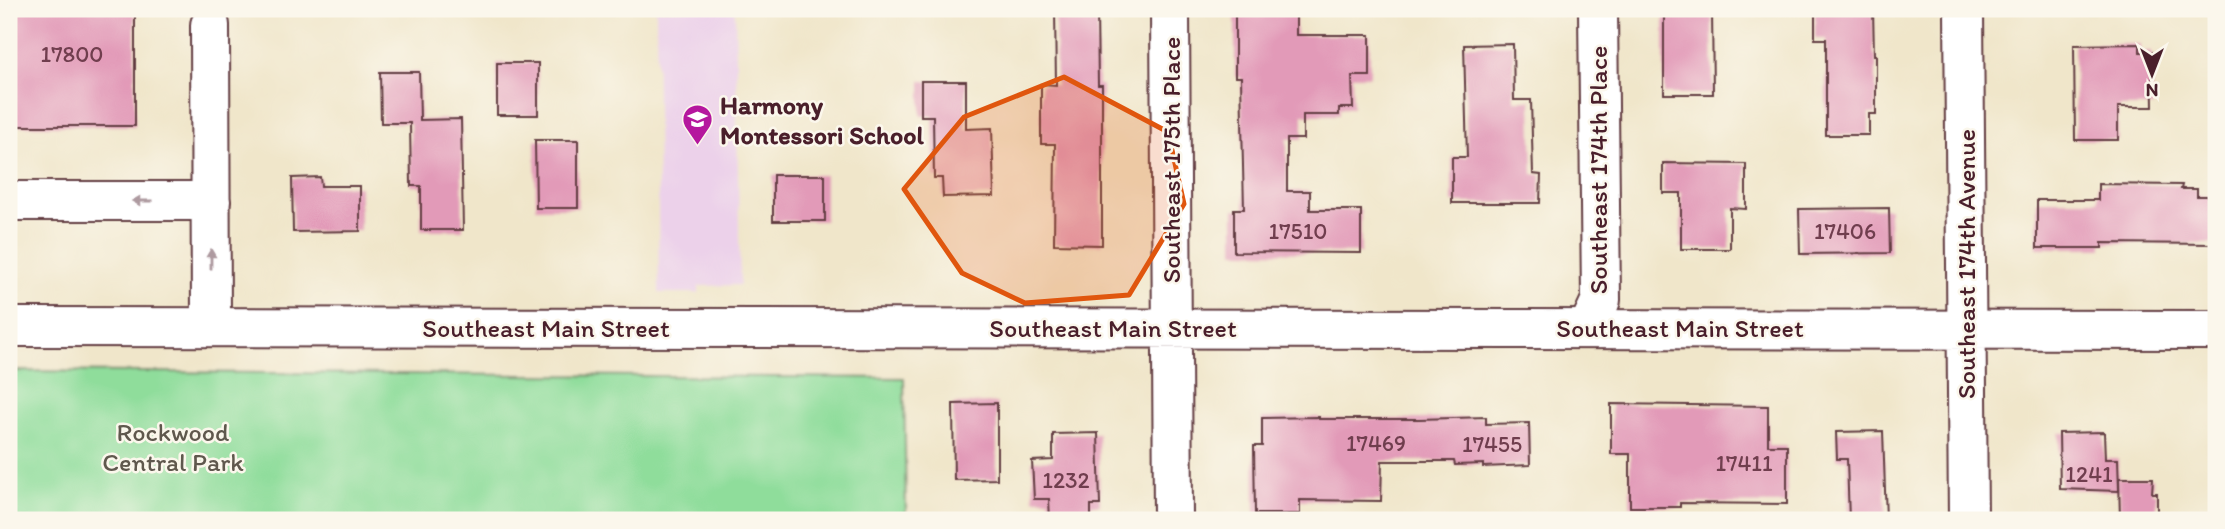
<svg xmlns="http://www.w3.org/2000/svg" width="2225" height="529" font-family="Itim,sans-serif">
  <style>
    .built { fill: #ecd1ea }
    .green { fill: #8fdd9b; stroke: #6c7e63; stroke-width: 2 }
    .building { fill: #e29ab8 }
    .lines { fill: none; stroke-linecap: round; stroke-linejoin: round }
    .minor-casing { stroke: #633d43; stroke-width: 42 }
    .minor { stroke: #fff; stroke-width: 38 }
    .oneway { fill: #ae9aa0 }
    .marked { fill: #e0560e; fill-opacity: 0.2; stroke: #e0560e; stroke-width: 5; stroke-linejoin: round }
    .labels { text-anchor: middle; dominant-baseline: central; stroke-width: 5; stroke-linejoin: round; paint-order: stroke }
    .number-label { font-size: 23px; fill: #703e4e }
    .poi-label { font-size: 26px; font-weight: bold; fill: #4a1f2b; stroke: #fbf7ec; text-anchor: start }
    .street-label { font-size: 26px; fill: #4a1f2b; stroke: #fbf7ec }
    .park-label { font-size: 26px; fill: #5f584d; stroke: #fbf7ec }
  </style>
  <rect width="100%" height="100%" fill="#fbf7ec"/>
  <filter id="ink" filterUnits="userSpaceOnUse"><feTurbulence type="fractalNoise" baseFrequency=".0143" numOctaves="2"/><feDisplacementMap in="SourceGraphic" scale="14" xChannelSelector="R" yChannelSelector="G"/><feConvolveMatrix kernelMatrix="1 2 1 2 8 2 1 2 1" color-interpolation-filters="sRGB"/></filter>
  <filter id="wash" filterUnits="userSpaceOnUse"><feTurbulence type="fractalNoise" baseFrequency=".00686" numOctaves="4" result="noise"/><feDisplacementMap in="SourceGraphic" scale="28" xChannelSelector="R" yChannelSelector="G"/><feGaussianBlur stdDeviation="1.57" result="paint"/><feColorMatrix in="noise" values="0 0 0 0 0 0 0 0 0 0 0 0 0 0 0 0 0 1.4 0 .05"/><feComposite in="paint" operator="in"/></filter>
  <g filter="url(#wash)">
    <rect width="100%" height="100%" fill="#f0e6ca"/>
    <path class="built" d="M656,9H735L740,285L699,286V293H659Z"/>
    <path class="green" d="M9,371L904,378L906,520H9Z"/>
    <g id="blocks">
      <path class="building" d="M9,9H135V126H9Z
        M1055,9H1097L1098,85H1102V245L1054,244L1055,144H1041V84L1056,85Z
        M1235,9H1296V35H1370V76H1352L1353,108H1339V115H1303V139H1287V191H1310V210H1361V253L1234,252V209H1244L1241,77H1235Z
        M1815,9H1873L1874,55H1876V114H1869V135H1826V39H1815Z
        M1664,11H1712L1713,94H1664Z
        M1513,44L1514,100H1531L1533,174L1541,175L1540,203H1452V157H1467L1464,45Z
        M2140,44V52H2152L2153,107H2118V140H2075L2074,45Z
        M497,63H538V115H497Z
        M380,72H419L420,120L461,119L463,230H421V186H411L410,123H381Z
        M921,81H966V129L992,128L994,196L943,197L942,178H934L933,116H921Z
        M535,140H578V208H536Z
        M1663,163L1746,164V209L1730,208V249H1681V193H1663Z
        M773,175H825V221H773Z
        M320,177L321,186H360V231L293,232L292,178Z
        M2098,184L2182,185L2181,189H2197V196H2216V244L2102,243V248H2037V200H2098Z
        M1889,208L1890,253L1800,254L1799,209Z
        M997,403V479L954,480L953,404Z
        M1611,404L1768,406V445H1787V504L1680,503V507H1630V454H1611Z
        M1319,417V419H1419L1486,417V424L1529,423L1530,465L1483,467V464L1455,465L1454,461H1382L1381,501L1300,500V514H1255L1254,446H1262V418Z
        M1883,431L1886,520H1849L1847,459H1837L1836,432Z
        M2104,432L2105,459H2118L2119,491L2060,489L2059,433Z
        M1098,433L1100,505H1091V520H1050L1049,499H1034L1032,461L1053,460V434Z
        M2119,478H2153L2152,493H2157V520H2120Z"/>
    </g>
  </g>
  <g filter="url(#ink)">
    <use href="#blocks" fill-opacity="0" stroke="#633d43" stroke-width="2"/>
    <g class="lines">
      <defs>
        <path id="minor" d="M1170,9L1173,520
          M1964,9L1968,520
          M210,25L211,327
          M9,201H211
          M9,327L2216,330
          M1588,328L1601,300L1598,9"/>
      </defs>
      <use href="#minor" class="minor-casing"/>
      <use href="#minor" class="minor"/>
    </g>
    <defs><path id="oneway-solid" d="M-6-.8H1V-3.2L6.5 0L1 3.2V.8H-6Z" transform="scale(1.75)"/></defs>
    <g class="oneway">
      <use href="#oneway-solid" transform="translate(142 201) rotate(180)"/>
      <use href="#oneway-solid" transform="translate(211 259) rotate(-90)"/>
    </g>
  </g>
  <path class="marked" d="M1064,77L1168,132L1184,204L1129,295L1025,303L962,273L904,189L964,117Z"/>
  <defs>
    <symbol id="school-pin" viewBox="-11 -11 22 30"><path d="M0 17L-7.5 6A9.5 9.5 0 1 1 7.5 6Z" fill="#b5179e" stroke="#fbf7ec"/><path d="M0-5L7-2L0 1L-7-2ZM-4 1L0 2.5L4 1V4Q0 6-4 4Z" fill="#fff"/></symbol>
  </defs>
  <g fill-rule="evenodd">
    <use href="#school-pin" x="680" y="102" width="35" height="47"/>
  </g>
  <g class="labels">
    <g class="number-label">
      <text x="72" y="54">17800</text>
      <text x="1298" y="231">17510</text>
      <text x="1845" y="231">17406</text>
      <text x="1376" y="443">17469</text>
      <text x="1492" y="444">17455</text>
      <text x="1744" y="463">17411</text>
      <text x="2089" y="474">1241</text>
      <text x="1066" y="480">1232</text>
    </g>
    <g class="poi-label">
      <text x="720" y="105">Harmony<tspan x="720" dy="30">Montessori School</tspan></text>
    </g>
    <g class="street-label">
      <text transform="translate(1171 160) rotate(-90)">Southeast 175th Place</text>
      <text transform="translate(1598 170) rotate(-90)">Southeast 174th Place</text>
      <text transform="translate(1966 264) rotate(-90)">Southeast 174th Avenue</text>
      <text x="546" y="328">Southeast Main Street</text>
      <text x="1113" y="328">Southeast Main Street</text>
      <text x="1680" y="328">Southeast Main Street</text>
    </g>
    <g class="park-label">
      <text x="173" y="432">Rockwood<tspan x="173" dy="30">Central Park</tspan></text>
    </g>
  </g>
  <rect width="2225" height="529" fill="none" stroke="#fbf7ec" stroke-width="35"/>
  <g transform="translate(2152 74) rotate(180)" stroke="#fbf7ec" stroke-width="5" paint-order="stroke">
  <path d="M0-5L12 26L0 18L-12 26Z" fill="#4a1f2b"/>
  <text y="-10" font-size="19" font-weight="bold" text-anchor="middle" fill="#4a1f2b">N</text>
  </g>
</svg>
